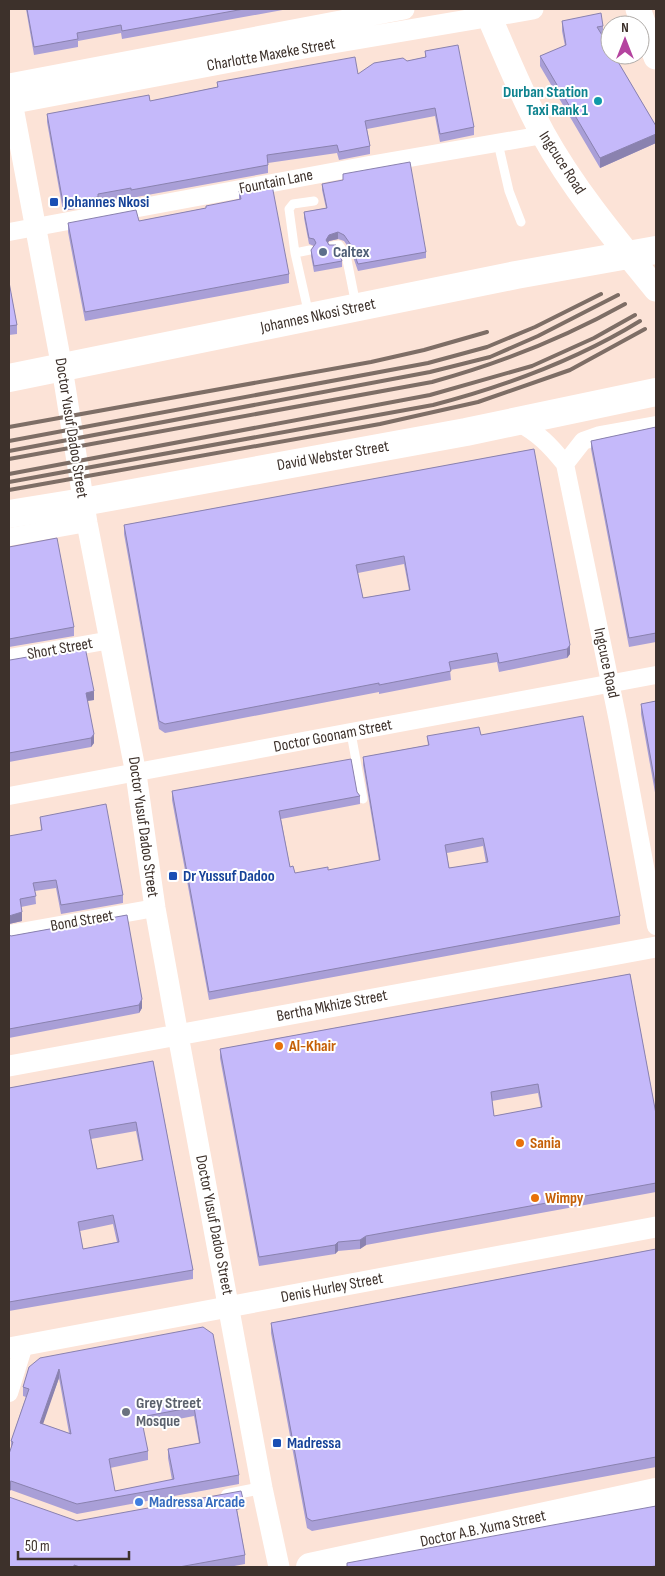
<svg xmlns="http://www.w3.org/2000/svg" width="665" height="1576" font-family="'Sofia Sans Condensed',sans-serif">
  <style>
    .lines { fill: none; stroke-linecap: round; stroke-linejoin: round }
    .service { stroke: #fff; stroke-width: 9 }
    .pedestrian { stroke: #fff; stroke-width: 12 }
    .minor { stroke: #fff; stroke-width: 18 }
    .tertiary { stroke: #fff; stroke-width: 21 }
    .secondary { stroke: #fff; stroke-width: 25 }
    .primary { stroke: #fff; stroke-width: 28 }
    .trunk { stroke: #fff; stroke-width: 28 }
    .rail { stroke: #7e6e66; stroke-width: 4 }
    .wall { fill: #a99fd7; fill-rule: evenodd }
    .shaded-wall { fill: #8a82af }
    .building { fill: #c5b9fa; stroke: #8a82af; fill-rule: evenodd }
    .culture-dot { fill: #0f9aa8; stroke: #fff; stroke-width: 2 }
    .transit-dot { fill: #1a4fb4; stroke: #fff; stroke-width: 2 }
    .service-dot { fill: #5c6f8a; stroke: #fff; stroke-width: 2 }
    .food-dot { fill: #e8710a; stroke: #fff; stroke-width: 2 }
    .worship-dot { fill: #6b7280; stroke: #fff; stroke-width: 2 }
    .shop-dot { fill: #3f7fe0; stroke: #fff; stroke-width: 2 }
    .labels { text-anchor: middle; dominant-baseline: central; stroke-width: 4; stroke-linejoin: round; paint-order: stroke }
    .street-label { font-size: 16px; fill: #3d312b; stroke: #fff }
    .culture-label { font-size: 16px; font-weight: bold; fill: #0d838f; stroke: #fff; text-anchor: end }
    .transit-label { font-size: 16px; font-weight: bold; fill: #164399; stroke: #fff; text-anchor: start }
    .service-label { font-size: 16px; font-weight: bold; fill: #4e5e75; stroke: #fff; text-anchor: start }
    .food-label { font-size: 16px; font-weight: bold; fill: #c56008; stroke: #fff; text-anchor: start }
    .worship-label { font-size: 16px; font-weight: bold; fill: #5b616d; stroke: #fff; text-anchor: start }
    .shop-label { font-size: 16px; font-weight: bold; fill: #366cbe; stroke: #fff; text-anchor: start }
  </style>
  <rect width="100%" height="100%" fill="#fce3d7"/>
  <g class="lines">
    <path class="service" d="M498,143L509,191L521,222
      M332,246L339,245L346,255L356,305
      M295,253L289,209L293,204L314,201
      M309,315L295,253L310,250
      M351,733L363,799"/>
    <path class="pedestrian" d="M227,1495L262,1488"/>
    <path class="minor" d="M9,232L369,165L543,135
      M517,422C538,433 550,445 565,464L618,721L656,926
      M565,464L583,441L600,435L656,425
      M9,537L87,523
      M9,658L111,640
      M9,796L656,675
      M9,934L155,908
      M9,1393L24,1345"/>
    <path class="tertiary" d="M9,84L404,9
      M9,86L62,368L87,523L136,774L155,908L178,1035L262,1488L279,1567
      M9,104L315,46L533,9
      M9,1066L656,947
      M9,1348L656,1227"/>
    <path class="secondary" d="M486,9C504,51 521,94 543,134C574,190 616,240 656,289
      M638,9L656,57"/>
    <path class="primary" d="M310,1567L656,1492"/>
    <path class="trunk" d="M9,378L516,275L656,250
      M9,514L83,502L466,432L656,392"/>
    <path class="rail" d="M9,427L371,362L424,350L487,332
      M9,441L428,363L487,347L535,327L601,294
      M9,451L430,372L490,357L538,336L618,295
      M9,459L432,382C502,363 562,339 625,304
      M9,474L430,395L532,366L594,338L635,315
      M9,482L433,405C506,386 575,361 640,321
      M9,490L380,424L478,402L570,370L645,329"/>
  </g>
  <path class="wall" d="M26,9H288L122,39L121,33L78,41V47L34,55Z
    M562,21L603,26V35H602L656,126V143L600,168L540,66V56L565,46L562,31Z
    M425,51L474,127V135L440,142L435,116L367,129L370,146V154L339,160L337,153L268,163V173L131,198V196L98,202V205L63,211L47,122V114L150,101L217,87V82L358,74L407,61L425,57Z
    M322,184L426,252V258L358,271L351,251L344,241L338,239L329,241L328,243L342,261V267L314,272L311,256V250L314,246L309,244L304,218V212L326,208L322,190Z
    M239,191L289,274V283L85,321L68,232V223L139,221L206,208L239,199Z
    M9,282L17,325V334L9,335Z
    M656,427V642L629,647L591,449V441Z
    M534,449L570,654L567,658L499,672L497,662L450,670L451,680L379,694V692L165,733L159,729L124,534V525ZM404,564L409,590L363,598L358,573Z
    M9,547L74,627V636L9,647Z
    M9,660L94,700L87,701L94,743L91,747L9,762Z
    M656,701V798L641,714V704Z
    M481,735L620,916V924L209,1000L172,800V791L357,792L360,796V804L281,819L290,867L295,873L328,870L379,861L363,765V757L428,745L427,736ZM483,846L486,863L449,868L447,853Z
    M40,817L123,895V903L61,914L56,888L35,891L36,904L21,907L22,921L9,924L41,830Z
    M127,915L142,1008L139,1013L9,1038V935L11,936Z
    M630,974L656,1114V1192L366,1245L360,1249L338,1251L335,1254L259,1266L220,1058V1049ZM538,1093L541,1108L494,1116L492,1101Z
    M153,1061L193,1270V1279L9,1311V1088ZM136,1131L142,1161L97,1169L91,1139ZM113,1224L117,1242L83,1249L80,1231Z
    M656,1249V1467L312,1531L307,1528L271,1333V1323Z
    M203,1327L239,1475V1484L77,1514L11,1490L9,1491V1454L11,1448V1441L26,1397L23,1396V1387L29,1367ZM59,1378L69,1433L42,1424ZM194,1416L199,1443L168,1449V1458L172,1480L115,1491L110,1468L148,1460V1451L142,1426Z
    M243,1508L237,1510L245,1555V1564L229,1567H9L77,1521Z"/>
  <path class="shaded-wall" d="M656,134V143L600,168V158Z
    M338,232V239L329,241L326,246V240L329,235Z
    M570,645V654L567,658V649Z
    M94,691V700L86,701V693Z
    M94,734V743L91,747V738Z
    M22,912V921L9,924V916Z
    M142,999V1008L139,1013V1005Z
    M366,1236V1245L360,1249V1240Z
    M338,1242V1251L335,1254V1245Z
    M59,1369V1378L40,1433V1423Z
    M11,1481V1490L9,1491V1482Z
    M243,1499V1508L235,1510V1501Z"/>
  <path class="building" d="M27,9H244L122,31L121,25L77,33L78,39L34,47Z
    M601,13L603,26L597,27L610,48V55H614L656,126V134L600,158L540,56L566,45L562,21Z
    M458,45L474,127L440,134L435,108L365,121L370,146L339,152L337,145L267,155L268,165L131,190V188L98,194V197L63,203L47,114L149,95L150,101L218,87L217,82L355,57L358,74L374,63L403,58L407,61L426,57L425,51Z
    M410,162L426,252L358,264L351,245L344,235L338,232L329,235L326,240L329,245H336L342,261L314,266L311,250L316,243L314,239L309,238L304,212L327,208L322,184L343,180V174Z
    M272,185L289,274L85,312L68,223L136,210L139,221L206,208V206L241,199L239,191Z
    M9,282L17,325L9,326Z
    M656,427V633L629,638L591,441Z
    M534,449L570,645L567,649L499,663L497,653L449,662L451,671L379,685V683L165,724L159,721L124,525ZM404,556L410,590L363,598L356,565Z
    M57,538L74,627L9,639V547Z
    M85,647L94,691L86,693L94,734L91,738L9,753V660H10Z
    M656,701V788L641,704Z
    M583,716L620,916L209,992L172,791L351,759L357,792L360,796L279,811L290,867L293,866L295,873L328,867V870L380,860L363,757L429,745L427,736L479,727L481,735ZM483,838L488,862L449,868L445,845Z
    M106,804L123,895L61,905L56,880L33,883L36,896L20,899L22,912L9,916V836L42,830L40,817Z
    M127,915L142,999L139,1005L9,1029V935L11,936Z
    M630,974L656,1114V1183L366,1236L360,1240L338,1242L335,1245L259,1257L220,1049ZM538,1084L542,1107L494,1116L491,1092Z
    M153,1061L193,1270L9,1302V1088ZM136,1122L143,1160L97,1169L89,1130ZM113,1215L119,1242L83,1249L78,1222Z
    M656,1249V1457L312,1521L307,1518L271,1323Z
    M203,1327L213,1334L239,1475L77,1504L11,1481L9,1482V1454L13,1442L11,1441L29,1389L23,1387L29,1367L40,1358ZM59,1369L71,1434L40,1423ZM194,1407L200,1443L168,1449L174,1479L115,1491L109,1459L148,1451L141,1417Z
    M241,1491L243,1499L235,1501L245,1555L179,1567H80L74,1565V1567H9V1497L77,1521Z
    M656,1506V1566L648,1567H347V1563Z"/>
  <circle class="culture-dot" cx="598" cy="101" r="5"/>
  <g class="transit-dot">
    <rect x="49" y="197" width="10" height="10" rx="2.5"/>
    <rect x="168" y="871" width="10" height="10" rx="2.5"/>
    <rect x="272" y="1438" width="10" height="10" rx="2.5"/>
  </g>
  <circle class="service-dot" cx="323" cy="252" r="5"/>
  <g class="food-dot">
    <circle cx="279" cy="1046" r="5"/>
    <circle cx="520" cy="1143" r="5"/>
    <circle cx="535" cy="1198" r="5"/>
  </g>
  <circle class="worship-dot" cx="126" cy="1412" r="5"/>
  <circle class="shop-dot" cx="139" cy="1502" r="5"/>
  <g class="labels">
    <g class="street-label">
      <text transform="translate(271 55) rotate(-10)">Charlotte Maxeke Street</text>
      <text transform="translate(562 163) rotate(57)">Ingcuce Road</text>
      <text transform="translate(276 182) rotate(-11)">Fountain Lane</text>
      <text transform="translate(318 316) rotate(-12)">Johannes Nkosi Street</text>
      <text transform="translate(71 428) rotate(81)">Doctor Yusuf Dadoo Street</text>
      <text transform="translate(333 456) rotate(-10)">David Webster Street</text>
      <text transform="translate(60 649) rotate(-10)">Short Street</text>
      <text transform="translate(606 663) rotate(78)">Ingcuce Road</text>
      <text transform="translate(333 736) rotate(-11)">Doctor Goonam Street</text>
      <text transform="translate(143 827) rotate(82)">Doctor Yusuf Dadoo Street</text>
      <text transform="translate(82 921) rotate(-10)">Bond Street</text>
      <text transform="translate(332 1006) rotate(-11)">Bertha Mkhize Street</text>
      <text transform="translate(214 1225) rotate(79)">Doctor Yusuf Dadoo Street</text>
      <text transform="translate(332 1288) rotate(-11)">Denis Hurley Street</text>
      <text transform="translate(483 1529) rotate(-12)">Doctor A.B. Xuma Street</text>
    </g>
    <g class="culture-label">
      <text x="588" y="92">Durban Station<tspan x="588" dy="18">Taxi Rank 1</tspan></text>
    </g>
    <g class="transit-label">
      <text x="64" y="202">Johannes Nkosi</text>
      <text x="183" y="876">Dr Yussuf Dadoo</text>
      <text x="287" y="1443">Madressa</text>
    </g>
    <g class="service-label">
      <text x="333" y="252">Caltex</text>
    </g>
    <g class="food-label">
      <text x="289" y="1046">Al-Khair</text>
      <text x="530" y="1143">Sania</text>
      <text x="545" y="1198">Wimpy</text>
    </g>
    <g class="worship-label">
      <text x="136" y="1403">Grey Street<tspan x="136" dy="18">Mosque</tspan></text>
    </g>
    <g class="shop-label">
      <text x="149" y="1502">Madressa Arcade</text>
    </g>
  </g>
  <rect width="665" height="1576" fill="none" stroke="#3d312b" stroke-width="20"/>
  <g transform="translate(625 40)"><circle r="24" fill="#ffffff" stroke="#b1adaa"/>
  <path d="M0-4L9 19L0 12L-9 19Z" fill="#b4439f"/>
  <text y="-8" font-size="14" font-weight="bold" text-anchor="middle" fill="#3d312b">N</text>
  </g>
  <path d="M18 1551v8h111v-8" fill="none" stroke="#3d312b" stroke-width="2.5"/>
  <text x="25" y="1551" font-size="15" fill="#3d312b" stroke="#ffffff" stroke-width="4" paint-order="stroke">50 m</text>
</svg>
